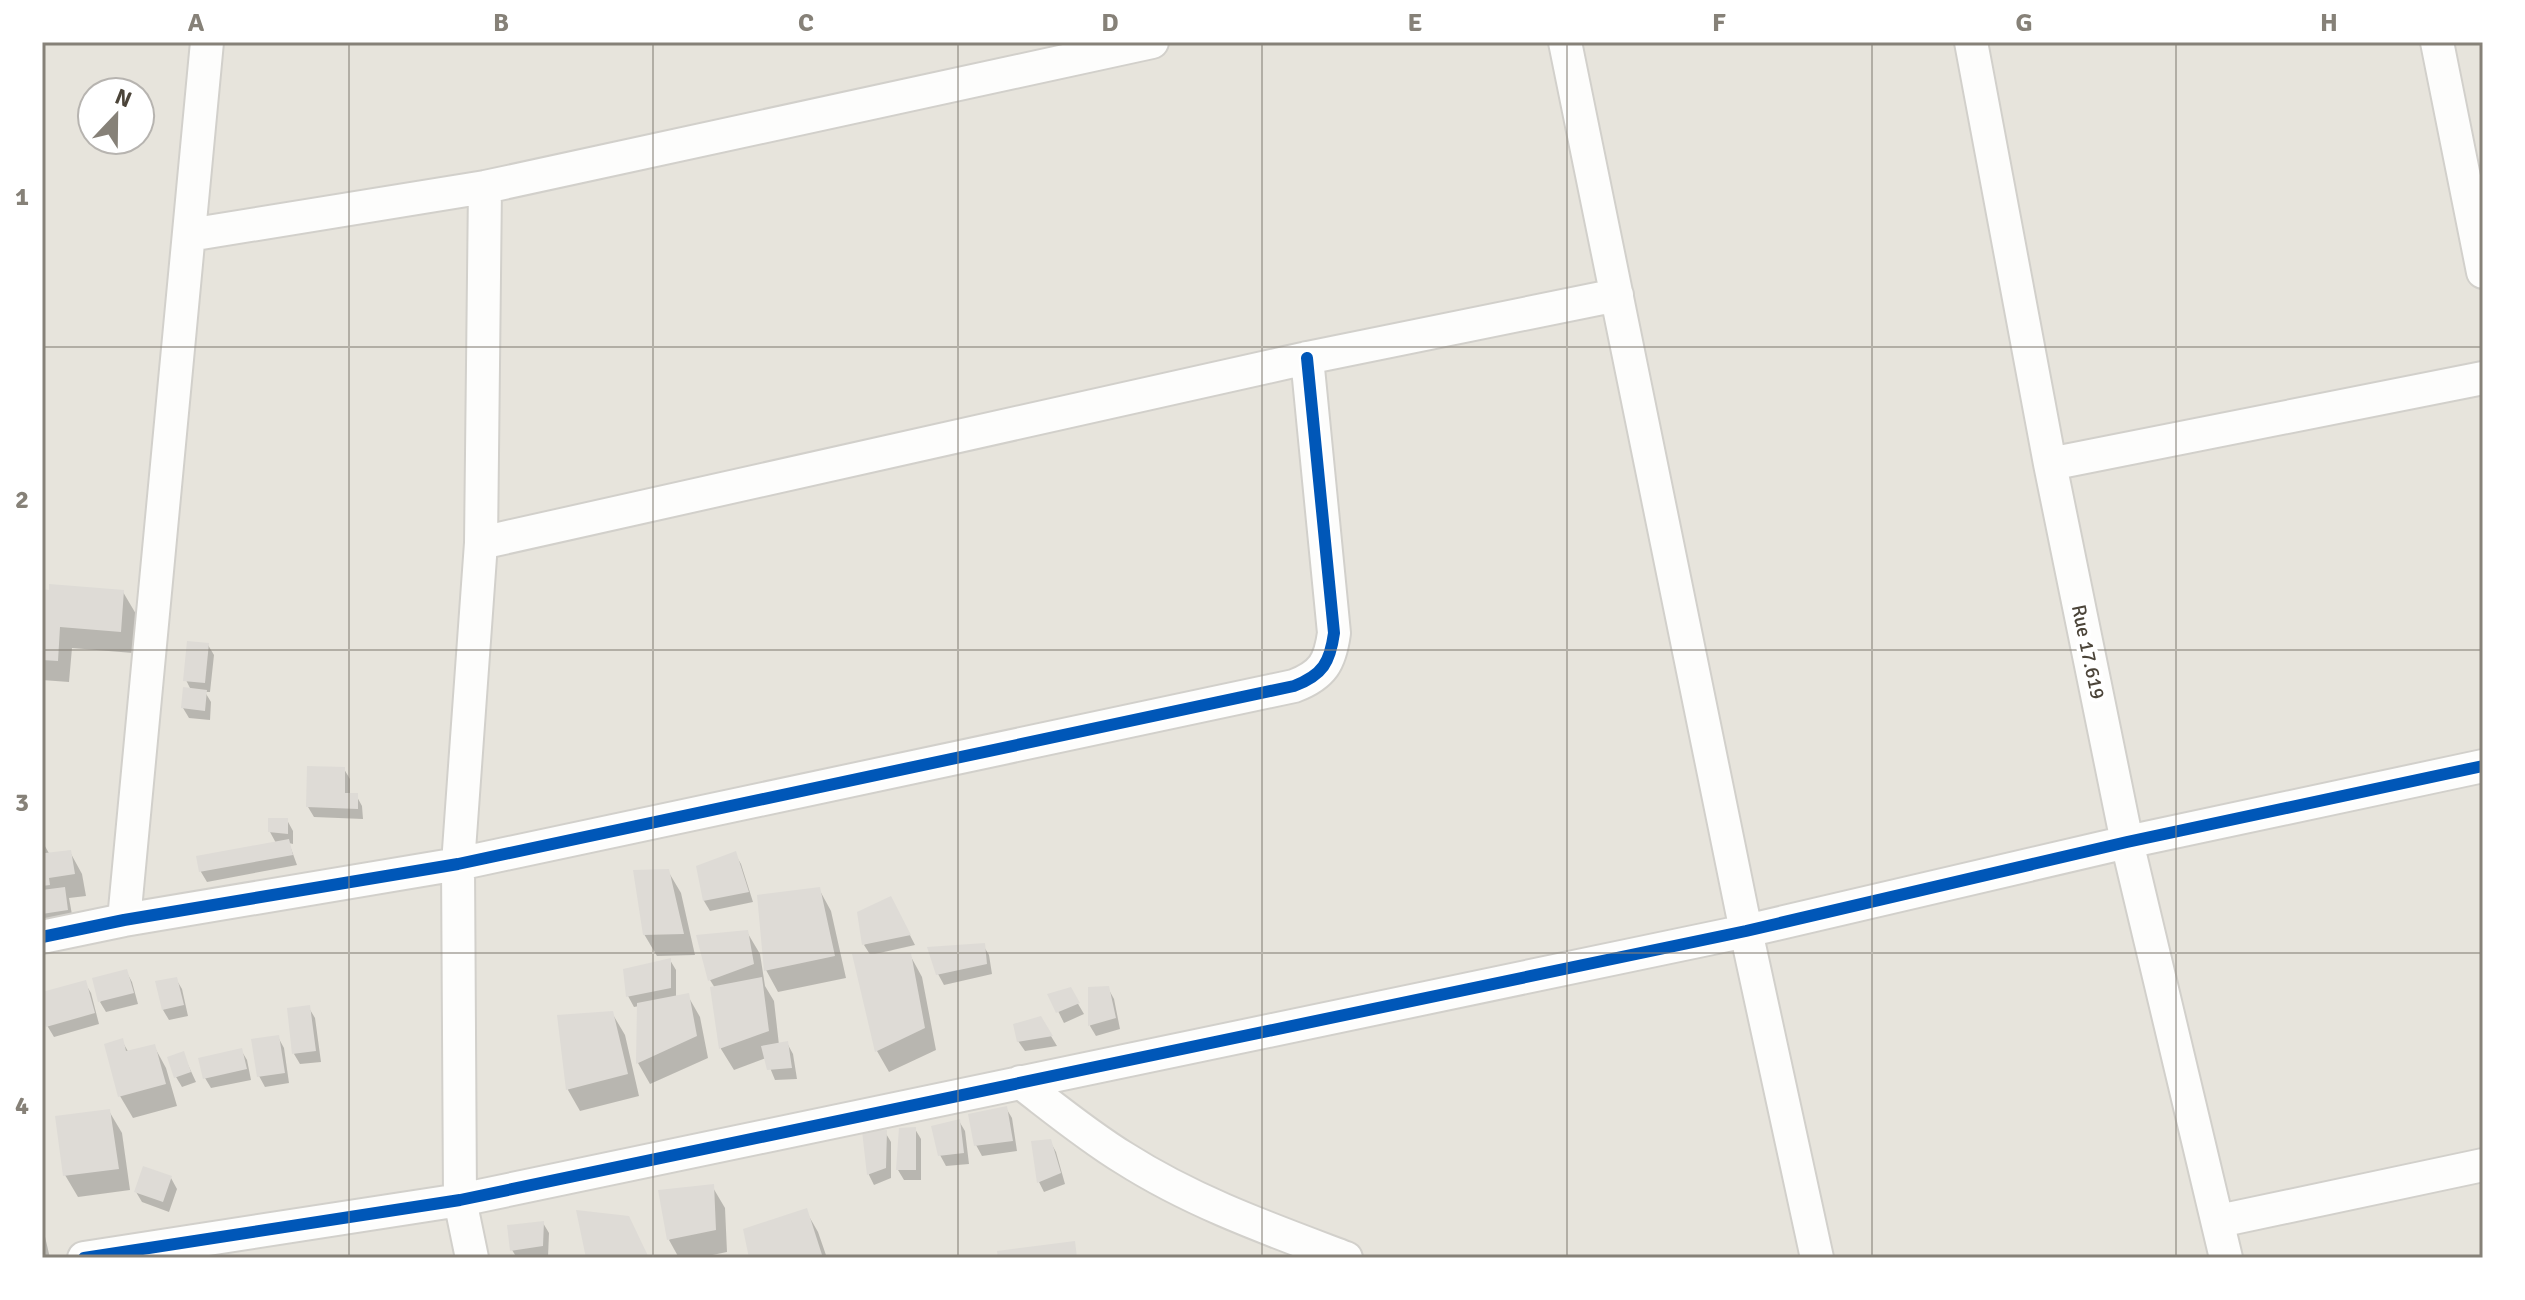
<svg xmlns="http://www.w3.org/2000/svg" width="2525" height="1300" font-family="Signika,sans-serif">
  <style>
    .residential { fill: #e7e4dc; fill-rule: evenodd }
    .shadow { fill: #0003 }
    .building { fill: #dedbd6 }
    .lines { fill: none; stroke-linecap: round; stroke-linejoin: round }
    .street-casing { stroke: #d2d0cb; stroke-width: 36 }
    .street { stroke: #fdfdfc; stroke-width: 32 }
    .cycleway-casing { stroke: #fff; stroke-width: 17 }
    .cycleway { stroke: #0057b8; stroke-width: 12 }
    .grid { fill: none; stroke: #868178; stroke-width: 2; stroke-opacity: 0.55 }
    .labels { text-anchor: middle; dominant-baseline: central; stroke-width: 8; stroke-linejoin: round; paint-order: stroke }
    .street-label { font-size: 20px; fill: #4b4439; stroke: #fff }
    .neatline { fill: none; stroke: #868178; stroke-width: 3 }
    .grid-label { font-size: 26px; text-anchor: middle; font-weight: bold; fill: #868178 }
  </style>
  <rect width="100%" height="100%" fill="#f4f2ee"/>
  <path class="residential" d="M42,42H2483V1258H42ZM92,92H140V140H92Z"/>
  <path class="shadow" d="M42,591L123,592L136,614L133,653L72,648L69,682L42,680Z
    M208,645L214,655L210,692H205L211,702L210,720L189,718L183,708L191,690L186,680Z
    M344,769L350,779V795H356L362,806L363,819L314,817L308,807Z
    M287,820L293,831V844L289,843L297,865L207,882L201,872L198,858L276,843L270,832Z
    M42,841L50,855L70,852L82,874L86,896L69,898L73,920L42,925Z
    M735,854L741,864L753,902L710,911L704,901L699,868Z
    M668,871L681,893L695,955L657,956L644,934Z
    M819,889L831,911L846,978L778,992L766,970Z
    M896,908L915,945L875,954L910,955L922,977L936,1050L889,1072L877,1051L871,956L864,945Z
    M747,932L760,954L765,986L774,1001L779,1045L787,1043L793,1054L797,1079L775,1080L766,1058L734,1070L721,1049L713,988H715L710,980Z
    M983,945L989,955L992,974L944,985L938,974Z
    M670,960L676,970V998L688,996L700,1017L708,1058L650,1084L638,1063L639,1006L634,1007L628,996Z
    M126,971L132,982L138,1004L106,1012L100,1002Z
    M176,979L182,989L188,1016L169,1020L163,1010Z
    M85,983L91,993L99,1024L54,1037L48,1027L42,1005V994Z
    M1108,988L1114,999L1120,1029L1096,1036L1090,1026V989Z
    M1070,990L1084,1014L1064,1023L1050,995Z
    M309,1008L315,1018L321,1062L300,1064L294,1054Z
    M612,1013L625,1035L639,1096L580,1111L568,1090L559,1017Z
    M1040,1018L1057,1046L1025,1051L1018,1041Z
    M278,1037L284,1048L289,1083L265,1087L259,1076Z
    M122,1041L129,1053L154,1046L166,1068L177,1106L133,1118L120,1096Z
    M241,1050L247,1060L251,1080L211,1088L205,1078Z
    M183,1054L196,1082L182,1087L176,1077Z
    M1006,1108L1012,1118L1017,1151L982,1156L976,1145Z
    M109,1111L122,1133L130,1190L78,1197L65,1175Z
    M959,1121L965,1131L969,1164L946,1166L940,1155Z
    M915,1129L921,1139V1180H904L898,1170Z
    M885,1132L891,1142V1178L874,1185L869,1175L864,1133Z
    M1050,1141L1056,1152L1065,1184L1044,1192L1039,1182Z
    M171,1178L177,1189L169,1212L142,1202L136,1192Z
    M712,1186L725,1208L727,1252L698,1258H679L669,1240Z
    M806,1211L818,1232L827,1258H751Z
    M543,1223L549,1233L548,1257L517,1258L512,1250Z
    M42,1224L50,1258H42Z"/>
  <path class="building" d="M49,584L124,590L121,632L60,627L58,661L42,660V589L49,590Z
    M187,641L209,643L205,683L183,681Z
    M183,687L207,690L205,711L181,708Z
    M307,766L345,767V793H358V809L306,807Z
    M268,818H288V834L268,832Z
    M289,839L293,855L199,872L196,856Z
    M42,842L45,853L71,850L75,874L49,878L50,885L42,886Z
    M736,851L749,892L703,901L696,866Z
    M669,869L684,934L643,935L633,870Z
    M65,887L68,910L42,914V890Z
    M820,887L835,956L764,971L757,895Z
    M891,896L911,935L862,945L857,912Z
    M748,930L754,964L708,981L696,935Z
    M985,943L987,964L936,975L927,947Z
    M911,953L925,1028L875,1052L852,954Z
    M671,958V988L626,997L623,969Z
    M127,969L134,993L98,1002L92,978Z
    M177,977L184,1005L162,1010L155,981Z
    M762,977L769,1031L719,1049L710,987Z
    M86,980L95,1013L46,1027L42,1012V992Z
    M1109,986L1116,1018L1088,1026V987Z
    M1071,987L1080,1003L1056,1013L1047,994Z
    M689,993L697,1036L636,1064L637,1003Z
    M310,1005L316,1051L292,1054L287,1008Z
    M613,1011L628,1074L566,1090L557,1015Z
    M1041,1016L1053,1036L1017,1042L1013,1024Z
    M279,1035L285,1073L257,1077L251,1039Z
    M123,1038L126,1051L155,1044L166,1084L118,1097L104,1044Z
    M788,1041L792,1068L767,1070L761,1046Z
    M242,1048L247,1069L203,1079L198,1058Z
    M184,1051L191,1072L174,1078L167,1057Z
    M1007,1106L1013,1141L974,1146L968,1114Z
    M110,1109L119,1169L63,1176L55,1116Z
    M960,1119L964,1153L938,1156L931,1126Z
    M916,1127V1170H896L899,1128Z
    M887,1130L886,1168L867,1175L862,1131Z
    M1051,1139L1061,1173L1037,1183L1031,1141Z
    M143,1166L172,1176L163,1202L134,1192Z
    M714,1184L716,1230L667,1240L658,1190Z
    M807,1208L823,1258H749L743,1229Z
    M576,1210L629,1216L649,1258H586Z
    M544,1221L543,1246L510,1251L507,1225Z
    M1075,1241L1077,1258H998L997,1251Z"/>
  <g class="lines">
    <defs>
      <path id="street" d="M1565,42L1746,931L1817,1258
        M1971,42L2050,464L2127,842L2226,1258
        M2437,42L2483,272
        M189,235L485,187L1152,42
        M2050,464L2483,378
        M481,543L1307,358L1617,295
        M124,920L207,42
        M42,937L124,920L458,864L1294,686C1323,675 1330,662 1334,633L1307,358
        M1020,1082C1054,1108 1088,1136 1124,1158C1193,1202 1269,1229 1346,1258
        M2219,1221L2483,1165
        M84,1258L460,1200L1746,931L2127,842L2483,766
        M472,1258L460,1200L458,864L481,543L485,187"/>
    </defs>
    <use href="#street" class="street-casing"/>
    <use href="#street" class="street"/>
    <defs>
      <path id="cycleway" d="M42,937L124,920L458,864L1294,686C1323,675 1330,662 1334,633L1307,358
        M84,1258L460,1200L1746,931L2127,842L2483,766"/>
    </defs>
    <use href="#cycleway" class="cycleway-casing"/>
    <use href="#cycleway" class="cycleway"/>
  </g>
  <path class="grid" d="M349,42V1258M653,42V1258M958,42V1258M1262,42V1258M1567,42V1258M1872,42V1258M2176,42V1258M42,347H2483M42,650H2483M42,953H2483"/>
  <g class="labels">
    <g class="street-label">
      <text transform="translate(2088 652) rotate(78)">Rue 17.619</text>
    </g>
  </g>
  <rect width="2525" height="1300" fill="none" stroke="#ffffff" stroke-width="88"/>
  <g transform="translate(116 116) rotate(22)"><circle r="38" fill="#ffffff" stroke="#b7b4b0" stroke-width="2"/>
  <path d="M0-6L14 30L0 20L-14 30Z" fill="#868178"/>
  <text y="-12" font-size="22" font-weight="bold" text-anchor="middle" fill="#4b4439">N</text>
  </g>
  <rect x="44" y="44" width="2437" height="1212" class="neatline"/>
  <g class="grid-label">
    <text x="196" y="31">A</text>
    <text x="501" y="31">B</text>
    <text x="806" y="31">C</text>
    <text x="1110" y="31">D</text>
    <text x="1415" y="31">E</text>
    <text x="1719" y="31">F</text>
    <text x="2024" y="31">G</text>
    <text x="2329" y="31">H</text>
    <text x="22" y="205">1</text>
    <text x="22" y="508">2</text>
    <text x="22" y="811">3</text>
    <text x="22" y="1114">4</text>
  </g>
</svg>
